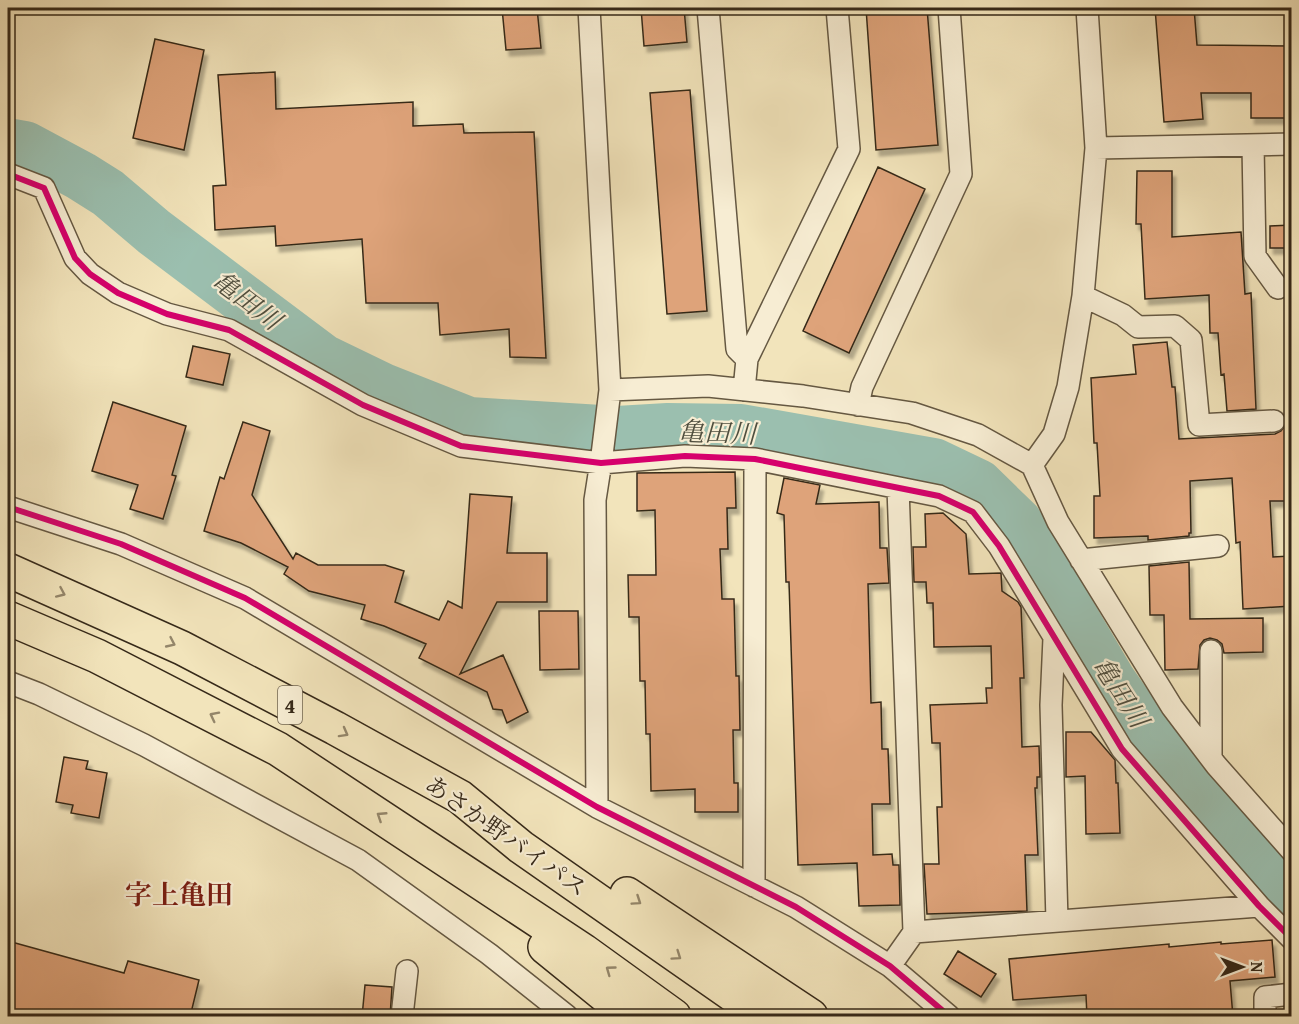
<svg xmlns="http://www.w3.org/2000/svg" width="1299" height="1024" font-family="'Gentium Book Plus','Noto Serif JP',serif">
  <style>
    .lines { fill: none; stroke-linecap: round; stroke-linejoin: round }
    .river { stroke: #9bbfaf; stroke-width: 50 }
    .building { fill: #dea37a; stroke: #362919; stroke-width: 1.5; filter: url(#shadow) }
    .minor-casing { stroke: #655842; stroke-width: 24 }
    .trunk-casing { stroke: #362919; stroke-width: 36 }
    .minor { stroke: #f7edd3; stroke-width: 21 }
    .trunk { stroke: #f2e4bb; stroke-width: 33 }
    .cycleway-casing { stroke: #f7edd3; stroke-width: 10 }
    .cycleway { stroke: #d6006c; stroke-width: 6 }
    .oneway { stroke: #94866a }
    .labels { text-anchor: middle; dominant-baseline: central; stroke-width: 4.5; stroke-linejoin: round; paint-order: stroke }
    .shield { fill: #f7edd3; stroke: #706451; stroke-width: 1.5 }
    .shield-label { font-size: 22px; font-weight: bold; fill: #362919 }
    .street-label { font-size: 24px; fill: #362919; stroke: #f7edd3 }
    .water-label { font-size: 26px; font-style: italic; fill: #4f4e3e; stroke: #f7edd3 }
    .quarter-label { font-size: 27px; font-weight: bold; fill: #7a1f14; stroke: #f7edd3 }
  </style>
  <defs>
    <filter id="shadow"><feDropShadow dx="3.5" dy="6" stdDeviation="1.5" flood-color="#0004"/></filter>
  </defs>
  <rect width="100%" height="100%" fill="#f2e4bb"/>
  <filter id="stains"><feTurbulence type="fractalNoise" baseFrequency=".00333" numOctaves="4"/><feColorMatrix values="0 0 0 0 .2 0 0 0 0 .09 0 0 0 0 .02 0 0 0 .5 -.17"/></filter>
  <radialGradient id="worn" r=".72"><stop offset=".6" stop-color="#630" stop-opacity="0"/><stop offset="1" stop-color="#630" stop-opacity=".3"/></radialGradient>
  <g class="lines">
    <path class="river" d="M8,143L25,146L81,176L108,193L154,232L323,359L383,388L469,422L617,431L668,428L741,429L934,463L978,484L1018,523L1111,681L1161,752L1207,808L1292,900"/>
  </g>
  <path class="building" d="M502,8H537L541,48L506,50Z
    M641,8H684L687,42L644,46Z
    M866,8H927L938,145L876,150Z
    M1155,8H1194L1197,45L1292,46V118H1251V93H1201L1203,119L1164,122Z
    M155,39L204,50L184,150L133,138Z
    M275,72L276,109L413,102V126L463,124L464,133L534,132L546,358L510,357L509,329L440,335L438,303H366L362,239L276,246L275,226L215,230L213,186L226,185L218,75Z
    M690,90L707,311L667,314L650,93Z
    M878,167L925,189L849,353L803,331Z
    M1137,171H1172V237L1241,232L1245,294L1251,293L1256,409L1227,411L1224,374L1221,375L1218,333H1210L1209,295L1145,299L1141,224H1136Z
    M1292,225V248H1270V226Z
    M1167,342L1172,387H1175L1179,439L1275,434L1281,431L1286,424H1292V501H1270L1273,557L1290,556L1292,606L1243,609L1240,542L1236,543L1232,478L1190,481L1191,533H1189V536L1148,540V536L1094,538V496H1100L1097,443H1094L1091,378L1136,374L1133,345Z
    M193,346L230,354L223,385L186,377Z
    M113,402L186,426L172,475L176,476L163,519L130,509L138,485L92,471Z
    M243,422L270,431L252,495L293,559L296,553L318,565H385L404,571L395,602L439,620L448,601L462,608L470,494L512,497L507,553H547V602H497L460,674L503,655L528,712L507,723L502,710L493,709L487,692L419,658L426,644L384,626L361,619L365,605L309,591L284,574L288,567L241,543L204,531L220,477L224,479Z
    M735,472L736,508H727L728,549H720L722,599H734L736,676H739L740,730H733L734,783H738V812H695V789L651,791L650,734H646L645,681H640L639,617H629L628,575H656L655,510L637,511V473Z
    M784,478L820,485L816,504L879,502L880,548H887L889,583L868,584L871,703L881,702L882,749H888L890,804H872L873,855L892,854L893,865H899L900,905L859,906L857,863L798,865L789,582H786L784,515L777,513Z
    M943,513L966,534L969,574L1001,573L1002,591L1018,602L1021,607L1024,678H1020L1022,747L1039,746L1040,777H1037V788H1035L1038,855H1025L1027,911L927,914L924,864H939L937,807H942L940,743H932L930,705L987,703L986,688H992L991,646L934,647L933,603H927L926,582H914L913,547H926L925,514Z
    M1189,562L1190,619L1263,618V652L1224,653L1222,644L1217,640L1210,638L1204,640L1200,645L1198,669L1165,670L1164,615H1150L1149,566Z
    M539,611H578L579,669L540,670Z
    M1066,732H1091L1115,760L1116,783H1118L1120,833L1086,834L1085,776L1066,777Z
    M64,757L88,761L86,769L107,773L99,818L71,813L73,805L56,802Z
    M1272,940L1275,977L1230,981L1233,1017H1087L1086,995L1013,1000L1009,959L1169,944V947L1221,942V944Z
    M8,941L124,973L128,961L199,980L190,1017H27L8,1011Z
    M958,951L996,974L981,997L944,974Z
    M365,985L392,987L390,1017H362Z"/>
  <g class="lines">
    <defs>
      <path id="minor" d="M589,8L610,390L602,455L595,500L597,807
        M708,8L737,349L747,359
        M1253,145L1255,256L1278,288
        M1096,148L1292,144
        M8,174L44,188L75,258L90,274L118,293L167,314L229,330L363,405L461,446L601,463L685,456L755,459L939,496L973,512L999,546L1122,749L1259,906L1292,939
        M1083,296L1123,315L1138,327L1175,326L1191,340L1199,425L1274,421
        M610,390L708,386L803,396L912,413L978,435L1032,465L1058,522L1172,707L1216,765L1292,851
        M744,390L747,359L849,149L837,8
        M858,405L862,387L961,174L949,8
        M1032,465L1054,434L1068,387L1083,296L1096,148L1087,8
        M898,488L914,932
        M8,507L121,544L245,598L597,807L796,907L890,966L949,1016
        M1081,560L1218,546
        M1054,638L1051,705L1057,921
        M1211,651V758
        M8,682L39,694L144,745L358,860L489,954L567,1016
        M754,886L755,459
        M890,966L914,932L1259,906
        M402,1016L407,971
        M1265,1016V997L1292,994"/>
      <path id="trunk" d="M8,570L182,648L335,728L460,797L521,847L763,1016
        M8,618L97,656L278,749L584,951L674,1016
        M627,894L811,1016
        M545,947L630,1016"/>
    </defs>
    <use href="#minor" class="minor-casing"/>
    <use href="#trunk" class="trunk-casing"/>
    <use href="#minor" class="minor"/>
    <use href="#trunk" class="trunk"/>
    <defs>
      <path id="cycleway" d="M8,174L44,188L75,258L90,274L118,293L167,314L229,330L363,405L461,446L601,463L685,456L755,459L939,496L973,512L999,546L1122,749L1259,906L1292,939
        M8,507L121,544L245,598L597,807L796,907L890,966L949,1016"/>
    </defs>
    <use href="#cycleway" class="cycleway-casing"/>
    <use href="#cycleway" class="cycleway"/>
  </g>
  <defs><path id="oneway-chevron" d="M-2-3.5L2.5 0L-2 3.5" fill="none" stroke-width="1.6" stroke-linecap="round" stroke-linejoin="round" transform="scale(1.5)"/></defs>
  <g class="oneway">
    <use href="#oneway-chevron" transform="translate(61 593) rotate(24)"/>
    <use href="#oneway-chevron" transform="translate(171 643) rotate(25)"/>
    <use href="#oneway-chevron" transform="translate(214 716) rotate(-153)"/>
    <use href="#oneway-chevron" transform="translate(344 733) rotate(29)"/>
    <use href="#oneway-chevron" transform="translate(381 816) rotate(-147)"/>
    <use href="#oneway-chevron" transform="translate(637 901) rotate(34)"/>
    <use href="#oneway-chevron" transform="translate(677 956) rotate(35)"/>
    <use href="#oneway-chevron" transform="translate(610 970) rotate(-144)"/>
  </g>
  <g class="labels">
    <rect class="shield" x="278" y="686" width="24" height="38" rx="4.5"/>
    <g class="shield-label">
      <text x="290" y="705">4</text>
    </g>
    <g class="street-label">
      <text transform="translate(506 836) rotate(35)">あさか野バイパス</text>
    </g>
    <g class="water-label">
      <text transform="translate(247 300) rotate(37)">亀田川</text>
      <text transform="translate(717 432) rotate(2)">亀田川</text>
      <text transform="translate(1121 692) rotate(57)">亀田川</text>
    </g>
    <g class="quarter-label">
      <text x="179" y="894">字上亀田</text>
    </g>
  </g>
  <rect width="1299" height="1024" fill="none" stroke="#f2e4bb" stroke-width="30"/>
  <rect x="9" y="9" width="1281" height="1006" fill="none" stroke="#362919" stroke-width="3"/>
  <rect x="15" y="15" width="1269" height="994" fill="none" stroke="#362919" stroke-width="1.5"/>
  <g transform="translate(1242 967) rotate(90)" stroke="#f7edd3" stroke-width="4.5" paint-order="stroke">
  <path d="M0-4.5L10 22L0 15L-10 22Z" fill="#362919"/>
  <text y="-9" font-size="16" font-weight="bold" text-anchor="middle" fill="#362919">N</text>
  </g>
  <rect width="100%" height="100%" filter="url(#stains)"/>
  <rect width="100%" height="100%" fill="url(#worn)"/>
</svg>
